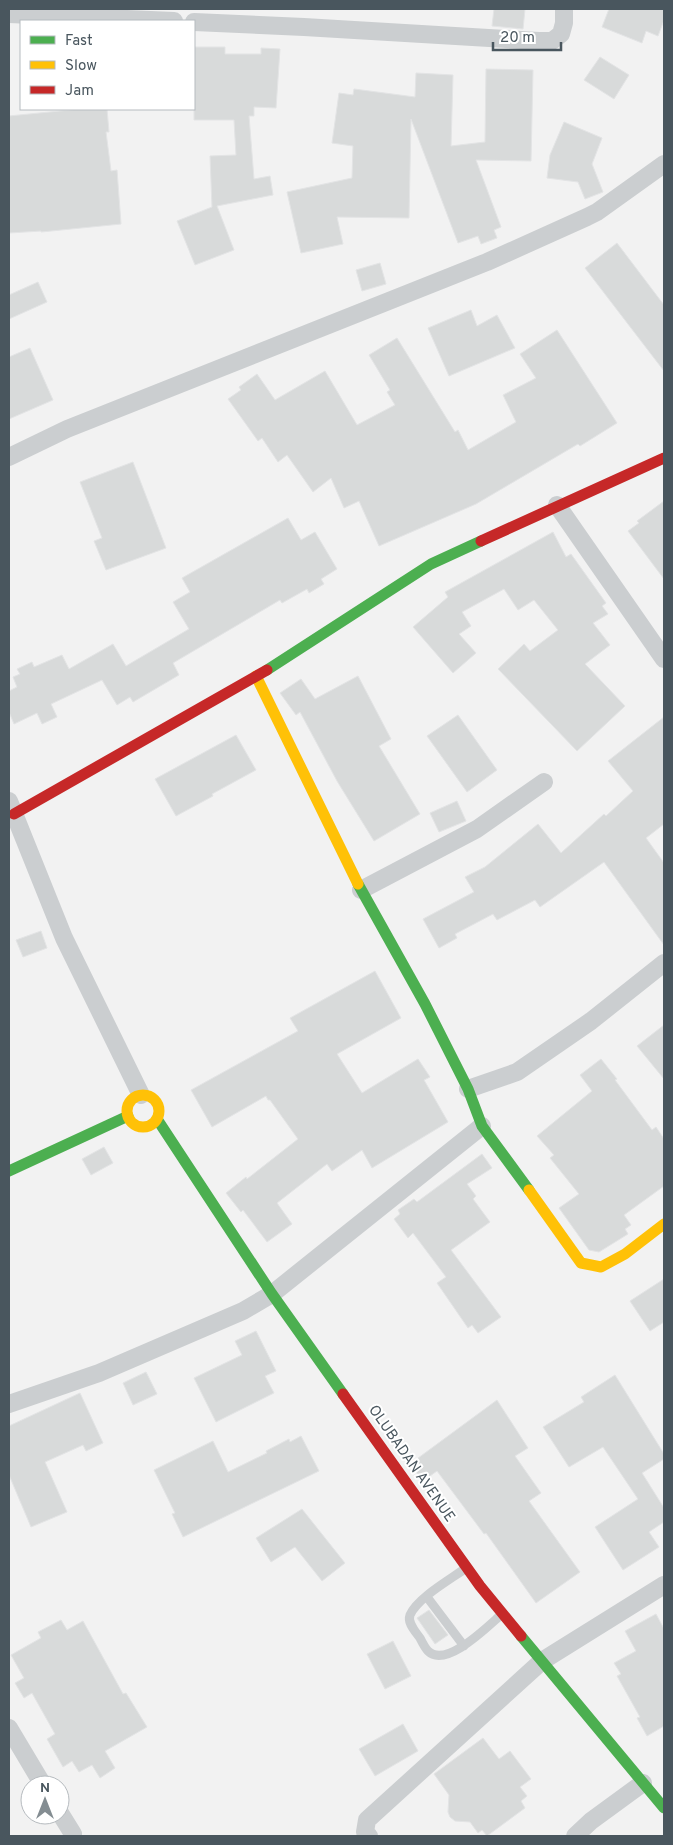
<svg xmlns="http://www.w3.org/2000/svg" width="673" height="1845" font-family="Overpass,sans-serif">
  <style>
    .building { fill: #d8dada; stroke: #e3e4e5 }
    .lines { fill: none; stroke-linecap: round; stroke-linejoin: round }
    .lane { stroke: #cbced0; stroke-width: 9 }
    .street { stroke: #cbced0; stroke-width: 18 }
    .fast { stroke: #4caf50; stroke-width: 11 }
    .slow { stroke: #ffc107; stroke-width: 11 }
    .jam { stroke: #c62828; stroke-width: 11 }
    .labels { text-anchor: middle; dominant-baseline: central; stroke-width: 4; stroke-linejoin: round; paint-order: stroke }
    .street-label { font-size: 15px; fill: #49565e; stroke: #fff }
  </style>
  <rect width="100%" height="100%" fill="#f2f2f2"/>
  <path class="building" d="M494,9H525L523,29L492,26Z
    M609,9H664V20L658,36L646,31L642,43L602,27Z
    M194,47H225V54H261V48L280,49L276,108L254,107V116H249L254,179L270,176L273,195L217,206L234,250L195,265L177,221L212,207L210,156L236,155L234,120H194Z
    M600,57L629,75L614,99L584,80Z
    M486,69L533,70L531,161L476,160L501,227L494,230L497,238L481,244L478,236L458,243L411,119L409,218L337,217L343,244L301,253L287,192L352,178L353,146L332,143L339,93L353,95L354,89L415,97L416,73L453,75L451,146L485,142Z
    M80,109H107L109,132H106L111,171L117,170L121,224L41,232V231L9,233V116Z
    M564,122L602,138L592,164L603,192L585,199L578,182L547,178L550,155Z
    M617,243L664,305V371L585,268Z
    M380,263L386,284L362,291L356,270Z
    M38,282L47,302L9,319V295Z
    M471,310L477,326L497,315L515,348L449,376L428,328Z
    M557,330L617,423L580,446L578,444L476,504L379,546L359,501L344,508L331,478L313,492L287,455L278,462L262,438L258,441L228,399L241,390L239,387L257,374L275,400L325,371L357,425L395,405L387,392L390,390L369,355L397,338L455,432L458,430L468,450L516,422L503,395L536,378L520,354Z
    M30,348L53,400L9,419V357Z
    M133,462L166,548L106,570L94,541L102,538L80,482Z
    M664,501V579L628,531L639,523L637,521Z
    M288,518L301,540L315,532L337,569L321,579L324,584L309,593L307,589L282,603L280,600L173,663L179,675L133,702L130,697L117,705L102,680L51,704L57,717L42,724L37,713L14,724L9,712V691L17,687L13,677L20,674L17,669L32,662L34,667L62,655L69,669L113,644L126,666L189,629L173,602L190,592L182,578Z
    M553,532L566,557L571,554L606,603L602,606L608,614L593,623L610,645L585,664L625,706L577,751L498,669L524,644L530,651L558,630L534,600L518,610L504,589L462,612L471,626L459,634L476,653L453,673L413,627L448,597L445,592Z
    M358,676L391,739L379,746L420,814L374,841L337,781L300,712L296,715L280,693L301,679L315,699Z
    M458,715L497,770L467,792L427,736Z
    M664,717V824L646,838L664,863V945L604,862L540,907L535,900L497,920L493,914L455,934L457,938L439,948L423,919L474,892L465,877L485,867L538,824L561,853L604,814L606,816L633,791L608,761Z
    M236,735L256,770L212,794L213,796L176,816L155,779Z
    M457,801L466,821L439,832L430,813Z
    M41,931L47,948L23,957L16,940Z
    M375,971L401,1018L337,1054L362,1093L418,1059L430,1077L424,1080L448,1122L372,1168L362,1150L332,1171L327,1164L277,1203L292,1224L267,1242L243,1210L241,1212L226,1193L246,1177L247,1179L298,1139L270,1100H268L266,1096L212,1127L191,1090L298,1031L290,1018Z
    M664,1025V1079L637,1046Z
    M601,1059L617,1079L615,1080L652,1130L656,1127L664,1139V1186L624,1215L631,1225L625,1229L628,1234L599,1252L589,1250L559,1208L579,1194L550,1158L554,1155L537,1136L592,1091L580,1075Z
    M104,1147L113,1163L91,1175L82,1159Z
    M482,1154L492,1168L467,1184L476,1196L473,1199L490,1222L451,1250L501,1317L478,1333L472,1325L468,1328L437,1283L446,1277L413,1233L408,1238L394,1219L400,1214L398,1210L414,1199L417,1202Z
    M664,1279V1322L650,1331L630,1301Z
    M256,1331L276,1371L265,1376L274,1393L216,1422L194,1378L242,1355L235,1341Z
    M146,1372L157,1394L133,1405L123,1383Z
    M615,1375L664,1454V1459L642,1473L664,1508V1522L649,1532L659,1547L623,1570L595,1527L638,1499L603,1447L569,1467L543,1427L584,1402L581,1397Z
    M80,1393L103,1443L86,1451L83,1445L45,1462L67,1512L31,1527L9,1475V1426Z
    M497,1400L528,1448L515,1456L541,1493L529,1501L580,1572L536,1603L486,1533L484,1534L437,1471L423,1481L410,1464Z
    M301,1436L319,1471L183,1537L172,1514L175,1513L154,1470L213,1441L228,1472L267,1453L266,1451L289,1439L290,1442Z
    M302,1509L345,1563L322,1581L295,1547L271,1562L256,1538Z
    M429,1610L448,1635L435,1644L417,1618Z
    M656,1614L664,1629V1726L647,1736L637,1718L640,1717L617,1676L621,1674L614,1663L636,1651L625,1631Z
    M61,1620L67,1630L83,1621L123,1694L126,1693L147,1727L105,1751L115,1768L100,1778L92,1765L79,1772L72,1761L63,1767L47,1739L55,1734L32,1693L24,1698L15,1683L24,1678L11,1655L41,1638L38,1632Z
    M393,1641L411,1676L385,1689L367,1654Z
    M403,1724L418,1751L375,1776L359,1749Z
    M483,1738L499,1759L510,1751L531,1779L520,1787L527,1796L521,1801L525,1808L487,1836L482,1830L478,1833L470,1822L455,1821L450,1817L448,1812L449,1795L434,1774Z"/>
  <g class="lines">
    <path class="lane" d="M466,1568C451,1579 417,1598 410,1615C407,1623 415,1631 420,1638C422,1642 425,1648 428,1651C446,1669 488,1626 502,1614
      M427,1597L464,1646"/>
    <path class="street" d="M9,14L174,21
      M194,22L304,27L539,41H552L561,34L564,23V9
      M9,457L67,429L487,262L587,217L597,212L664,164
      M557,505L664,659
      M9,801L64,938L141,1095
      M361,890L477,829L544,782
      M468,1089L517,1072L591,1021L664,963
      M9,1404L99,1373L243,1311L272,1294L482,1126
      M9,1728L43,1785
      M60,1813L73,1834
      M369,1836L365,1832L367,1820L542,1661L664,1585
      M575,1836L591,1821L643,1783"/>
    <path class="fast" d="M267,670L431,564L481,541
      M358,884L425,1004L468,1089L482,1126L529,1190
      M157,1119L272,1294L343,1394
      M9,1171L128,1116
      M521,1636L664,1808"/>
    <path class="slow" d="M256,676L358,884
      M127 1111a16 16 0 1 1 32 0a16 16 0 1 1-32 0Z
      M529,1190L581,1263L601,1267L625,1254L664,1224"/>
    <path class="jam" d="M481,541L664,458
      M14,814L267,670
      M343,1394L480,1586L521,1636"/>
  </g>
  <g class="labels">
    <g class="street-label">
      <text transform="translate(411 1464) rotate(55)">OLUBADAN AVENUE</text>
    </g>
  </g>
  <rect width="673" height="1845" fill="none" stroke="#49565e" stroke-width="20"/>
  <rect x="20" y="20" width="175" height="90" fill="#ffffff" stroke="#b6bbbf"/>
  <rect x="30" y="36" width="25" height="8" fill="#4caf50" stroke="#b6bbbf"/>
  <text x="65" y="45" font-size="15" fill="#49565e">Fast</text>
  <rect x="30" y="61" width="25" height="8" fill="#ffc107" stroke="#b6bbbf"/>
  <text x="65" y="70" font-size="15" fill="#49565e">Slow</text>
  <rect x="30" y="86" width="25" height="8" fill="#c62828" stroke="#b6bbbf"/>
  <text x="65" y="95" font-size="15" fill="#49565e">Jam</text>
  <g transform="translate(45 1800)"><circle r="24" fill="#ffffff" stroke="#b6bbbf"/>
  <path d="M0-4L9 19L0 12L-9 19Z" fill="#848d92"/>
  <text y="-8" font-size="14" font-weight="bold" text-anchor="middle" fill="#49565e">N</text>
  </g>
  <path d="M493 42v8h68v-8" fill="none" stroke="#49565e" stroke-width="2.5"/>
  <text x="500" y="42" font-size="15" fill="#49565e" stroke="#ffffff" stroke-width="4" paint-order="stroke">20 m</text>
</svg>
